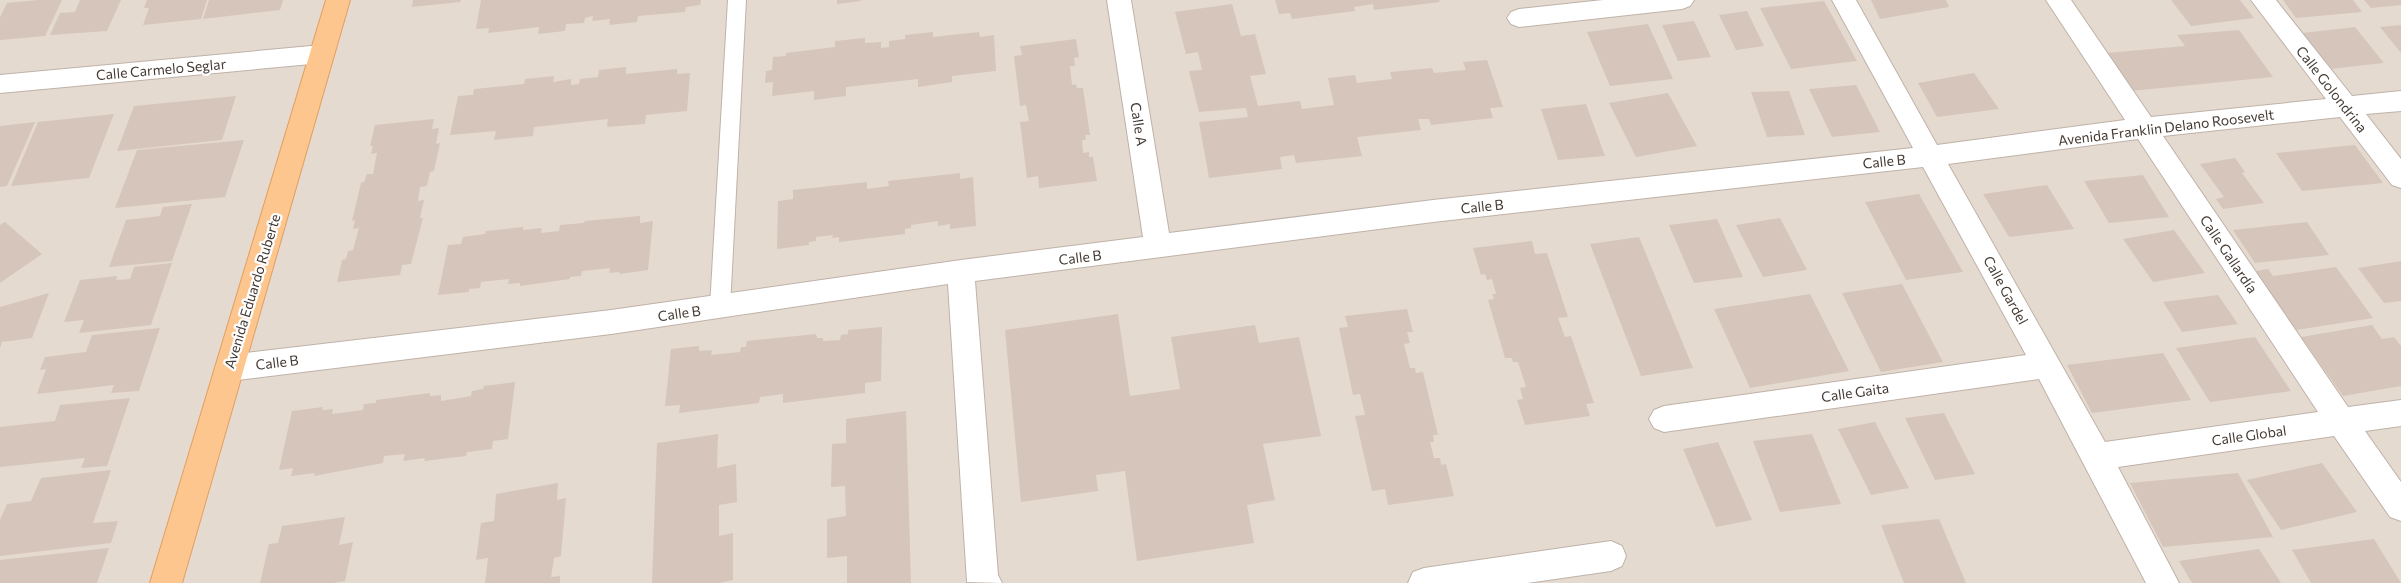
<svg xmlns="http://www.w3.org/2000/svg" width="2401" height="583" font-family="Commissioner,sans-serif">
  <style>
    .residential { fill: #e5dad0 }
    .building { fill: #d6c5bb }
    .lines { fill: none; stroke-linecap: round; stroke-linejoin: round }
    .service-casing { stroke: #bfb2a8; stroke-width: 2 }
    .minor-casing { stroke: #bfb2a8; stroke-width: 2 }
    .primary-casing { stroke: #e29e5f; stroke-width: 2 }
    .service { fill: #fff; fill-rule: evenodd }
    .minor { fill: #fff; fill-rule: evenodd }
    .primary { fill: #fdc68f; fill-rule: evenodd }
    .labels { text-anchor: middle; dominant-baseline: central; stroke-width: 4.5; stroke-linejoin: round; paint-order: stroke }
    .street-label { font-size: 14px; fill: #433933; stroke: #fff }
  </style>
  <rect width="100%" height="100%" fill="#f1e9e2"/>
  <path class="residential" d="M0,0H2401V583H0Z"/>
  <path class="building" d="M38,0H62L45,36L0,40V17L7,3Z
    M80,0H121L107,31L50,35L60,13L75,12Z
    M147,0H207L201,19L143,25L149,8H144Z
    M209,0H283L280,10L203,19Z
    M413,0H461L460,2L412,7Z
    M481,0H701L700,5L686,7L685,12L638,16L637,22L609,25L610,19L592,21L593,16L585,18L584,23L566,24L565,31L538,34L539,27L488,33L489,28L476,29Z
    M837,0H861V1L837,4Z
    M1275,0H1439L1440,2L1374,10L1373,4L1354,7L1355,11L1292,19L1290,13L1279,14Z
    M1871,0H1946L1949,7L1880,19Z
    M2171,0H2240L2254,18L2191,26Z
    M2283,0H2353L2362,12L2296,18Z
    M2364,0H2401V5L2371,8Z
    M1824,1L1857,61L1791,69L1760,8Z
    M1232,4L1241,36L1255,34L1266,74L1250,76L1258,106L1300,101L1302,109L1334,105L1328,78L1355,75L1357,83L1392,79L1390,72L1432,68L1434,73L1466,70L1463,62L1487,60L1503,107L1490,108L1493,118L1431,125L1429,119H1418L1421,130L1357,137L1362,156L1296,163L1294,155L1280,157L1282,169L1209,178L1199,122L1248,117L1246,108L1199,112L1189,71L1202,70L1198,52L1186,54L1175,12Z
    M1747,11L1764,46L1736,50L1719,15Z
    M1694,21L1711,57L1678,61L1662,25Z
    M1648,24L1673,79L1610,86L1587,32Z
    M2401,25V53L2380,27Z
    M2355,27L2384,63L2330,69L2303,33Z
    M2239,30L2273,77L2131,91L2107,53L2185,46L2177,35Z
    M933,32V37L979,32L980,37L994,35L996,71L952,76V82L918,87V79L846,87V96L814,100V91L772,96L773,82L765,83L766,71L772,70L773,57L786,56V53L835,47V41L865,38V43L881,42V48L889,47V41L905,39V35Z
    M1076,39L1079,57L1074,58L1075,66H1070L1072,85L1076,84L1077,88H1083L1090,135H1085L1086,140H1082L1083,153L1089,152V157H1093L1097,181L1039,188L1038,176L1027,178L1020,122L1029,121L1026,105L1020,106L1014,56L1022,55L1020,46Z
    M626,67V74L677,69V74L690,73L687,111L646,115L645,124L607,127L608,119L534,127L533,136L494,140L496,131L450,135L458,96L473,95L474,89L524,84L525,79L554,76L553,82L571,79V85L579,84L580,79L598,77L599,70Z
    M1974,73L1999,109L1937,117L1918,83Z
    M1856,85L1880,132L1832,137L1809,89Z
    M1789,91L1805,135L1767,137L1751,92Z
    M1668,93L1697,146L1636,157L1609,103Z
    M236,96L222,140L117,151L134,106Z
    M1586,104L1605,156L1558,160L1541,109Z
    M114,114L89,178L11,186L38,122Z
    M434,119L432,129L439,128L436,144L440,143L434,171L430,172L427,186L420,187L418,201L424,200L420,218H423L411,264L402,265L400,275L337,282L342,260L346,259L348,251L353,250L359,228L353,229L355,220L352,221L361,183L364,182L367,174H373L377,153L371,154L373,146H370L375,125Z
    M35,122L7,186L0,187V126Z
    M244,140L225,197L115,208L137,150Z
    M2355,145L2383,183L2302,191L2276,153Z
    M2235,158L2245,172L2242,173L2264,203L2223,209L2216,199L2224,197L2200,164Z
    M960,173V179L973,177L976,226L950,229V224L938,226V221L911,225V228L905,229V234L839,242V237L832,238L833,235L816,237V241L809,242V245L777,249L778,201L793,199V190L867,182V189L889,186L888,181Z
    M2143,175L2169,217L2109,223L2084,181Z
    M2047,185L2074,229L2009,237L1983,194Z
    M1919,194L1963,272L1906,280L1865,202Z
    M192,204L172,261L109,267L126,220L160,216L163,207Z
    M640,216V223L653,221L648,270L619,274L620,272L609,273L610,268L582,271L581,276L570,277V279L520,286V283L508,284L509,279L481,282L480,288L469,289V292L438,295L448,245L461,244L463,237L485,234L486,231L523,227V230L542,228L541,233L559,231L560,225L584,223L585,221Z
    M1780,218L1807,270L1763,277L1736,225Z
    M1717,219L1743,277L1694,283L1669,225Z
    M5,222L42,254L0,283V225Z
    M2307,222L2329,255L2255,263L2233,230Z
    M2174,230L2205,273L2153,282L2123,239Z
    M1639,237L1693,368L1641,376L1590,244Z
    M1532,241L1535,254L1547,253L1568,317L1558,318L1565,337L1571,336L1594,403L1586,404L1590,416L1525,425L1517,400L1523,399L1520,388L1526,387L1518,362H1513L1512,358H1505L1488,300L1494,299L1492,294H1496L1492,279L1487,280L1485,274L1481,275L1473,248Z
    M2401,261V301L2384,303L2358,268Z
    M172,263L151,325L79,333L84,320L64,322L80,280L117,276L116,280L130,279L134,267Z
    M2336,267L2373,318L2296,330L2255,271L2268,269L2273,276Z
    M1902,284L1943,362L1881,372L1842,293Z
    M49,293L32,338L2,342L0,348V307Z
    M1810,294L1849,371L1750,388L1714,309Z
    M2218,295L2238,324L2182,332L2163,302Z
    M1407,309L1413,332H1407L1410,343L1404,344L1410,368H1415L1416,373L1423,372L1438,435H1433L1434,442H1430L1434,458H1440L1441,465L1446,464L1454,496L1388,505L1385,489L1372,491L1355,416L1365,415L1360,394L1353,395L1339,328L1348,327L1345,316Z
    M1118,314L1130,396L1180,389L1171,337L1255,325L1259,343L1299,337L1321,436L1263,444L1275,500L1247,505L1254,543L1137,561L1125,471L1096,475L1098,491L1021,502L1005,330Z
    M2372,325L2382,339L2394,337L2401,346V386L2343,396L2301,337Z
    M882,327L881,381L865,383V393L783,403V394L760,397L759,403L679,413L680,405L665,406L671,349L699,346V351L712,350L711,355L740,352L741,347H746L747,341L816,334L817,338H823V341L840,340L841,335L848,334V330Z
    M160,328L139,391L111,393L114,385L37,394L46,369L40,370L45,357L86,352L92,335Z
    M2255,337L2291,391L2210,402L2176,348Z
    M2163,353L2191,400L2092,413L2067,365Z
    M515,382L508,439L493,441L492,449L467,452L466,456L424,461L425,458L403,461L405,454L384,456L383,463L314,476L315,473L291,476L293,468L279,470L292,411L323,407L322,410L333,409L332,414L363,410L364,404L376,403V400L430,393V396L441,395V401L471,396L472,391L483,389L484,386Z
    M130,398L107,466L81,468L85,458L0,467V427L55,421L60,405Z
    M906,411L911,583H847V556L827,558V519L846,516L845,486L831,487L832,444L846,443V419Z
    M1944,413L1975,474L1935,480L1905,418Z
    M1875,422L1909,488L1871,495L1838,429Z
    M718,434L717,468L736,464L737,502L719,505V536L733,533V580L719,583H652L657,443Z
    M1812,434L1841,504L1780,512L1753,441Z
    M1718,442L1752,520L1716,527L1683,449Z
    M2322,463L2357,512L2281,530L2247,480Z
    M111,470L93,523L118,521L111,543L0,556V520L7,504L31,501L41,478Z
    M2238,473L2273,537L2163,547L2130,483Z
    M558,483L557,500L566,498L561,556L554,558L551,577L560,576V583H485L488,558L476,560L481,523L494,521L496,494Z
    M345,517L339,545L353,542L345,581L333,583H260L269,544L278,543L282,526Z
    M1939,519L1966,583H1904L1881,525Z
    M2374,539L2401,583H2311L2292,550Z
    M109,548L97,583H0V560Z
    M2259,549L2281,583H2192L2179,561Z"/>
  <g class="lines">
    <defs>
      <path id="service" d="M728,0H746L730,307L727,313L720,316L713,313L710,307Z"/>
      <path id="minor" d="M1107,0H1131L1169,233L1433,200L1913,148L1832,0H1856L1937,145L2125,120L2046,0H2071L2151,117L2326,99L2251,0H2276L2352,96L2401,91V111L2366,114L2401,159V188L2392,185L2340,117L2163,136L2348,407L2401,400V426L2365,431L2401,482V521L2390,517L2334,436L2118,467L2179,583H2146L2039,379L1664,432L1654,428L1649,419L1654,410L1664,406L2026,355L1923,167L1433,222L975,281L998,575L1002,583L967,582L948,284L611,334L229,381L219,377L215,368L219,359L229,355L611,310L961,260L1143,237ZM2138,139L2318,412L2105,442L1948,164Z
        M1603,0H1694L1690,6L1682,9L1519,27L1511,24L1507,18L1511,12L1519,9Z
        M322,45L331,47L334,54L331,61L322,63L0,93V75Z
        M1611,541L1622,546L1626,556L1622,566L1611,571L1527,583H1408L1413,572L1424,568Z"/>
      <path id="primary" d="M326,0H350L182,583H150Z"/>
    </defs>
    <use href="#service" class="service-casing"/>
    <use href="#minor" class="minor-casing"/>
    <use href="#primary" class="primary-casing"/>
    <use href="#service" class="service"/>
    <use href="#minor" class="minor"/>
    <use href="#primary" class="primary"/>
  </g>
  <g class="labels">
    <g class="street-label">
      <text transform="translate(161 69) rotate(-5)">Calle Carmelo Seglar</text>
      <text transform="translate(2332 89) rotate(52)">Calle Golondrina</text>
      <text transform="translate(1139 124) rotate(81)">Calle A</text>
      <text transform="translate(2166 127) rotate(-7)">Avenida Franklin Delano Roosevelt</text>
      <text transform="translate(1884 161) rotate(-6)">Calle B</text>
      <text transform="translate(1482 206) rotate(-6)">Calle B</text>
      <text transform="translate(2229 254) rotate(56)">Calle Gallardía</text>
      <text transform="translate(1080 257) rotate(-7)">Calle B</text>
      <text transform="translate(2006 290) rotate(61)">Calle Gardel</text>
      <text transform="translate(252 291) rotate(-73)">Avenida Eduardo Ruberte</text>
      <text transform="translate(679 313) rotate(-8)">Calle B</text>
      <text transform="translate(277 362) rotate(-7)">Calle B</text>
      <text transform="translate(1855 392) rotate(-8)">Calle Gaita</text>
      <text transform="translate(2249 435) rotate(-8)">Calle Global</text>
    </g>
  </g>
</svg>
